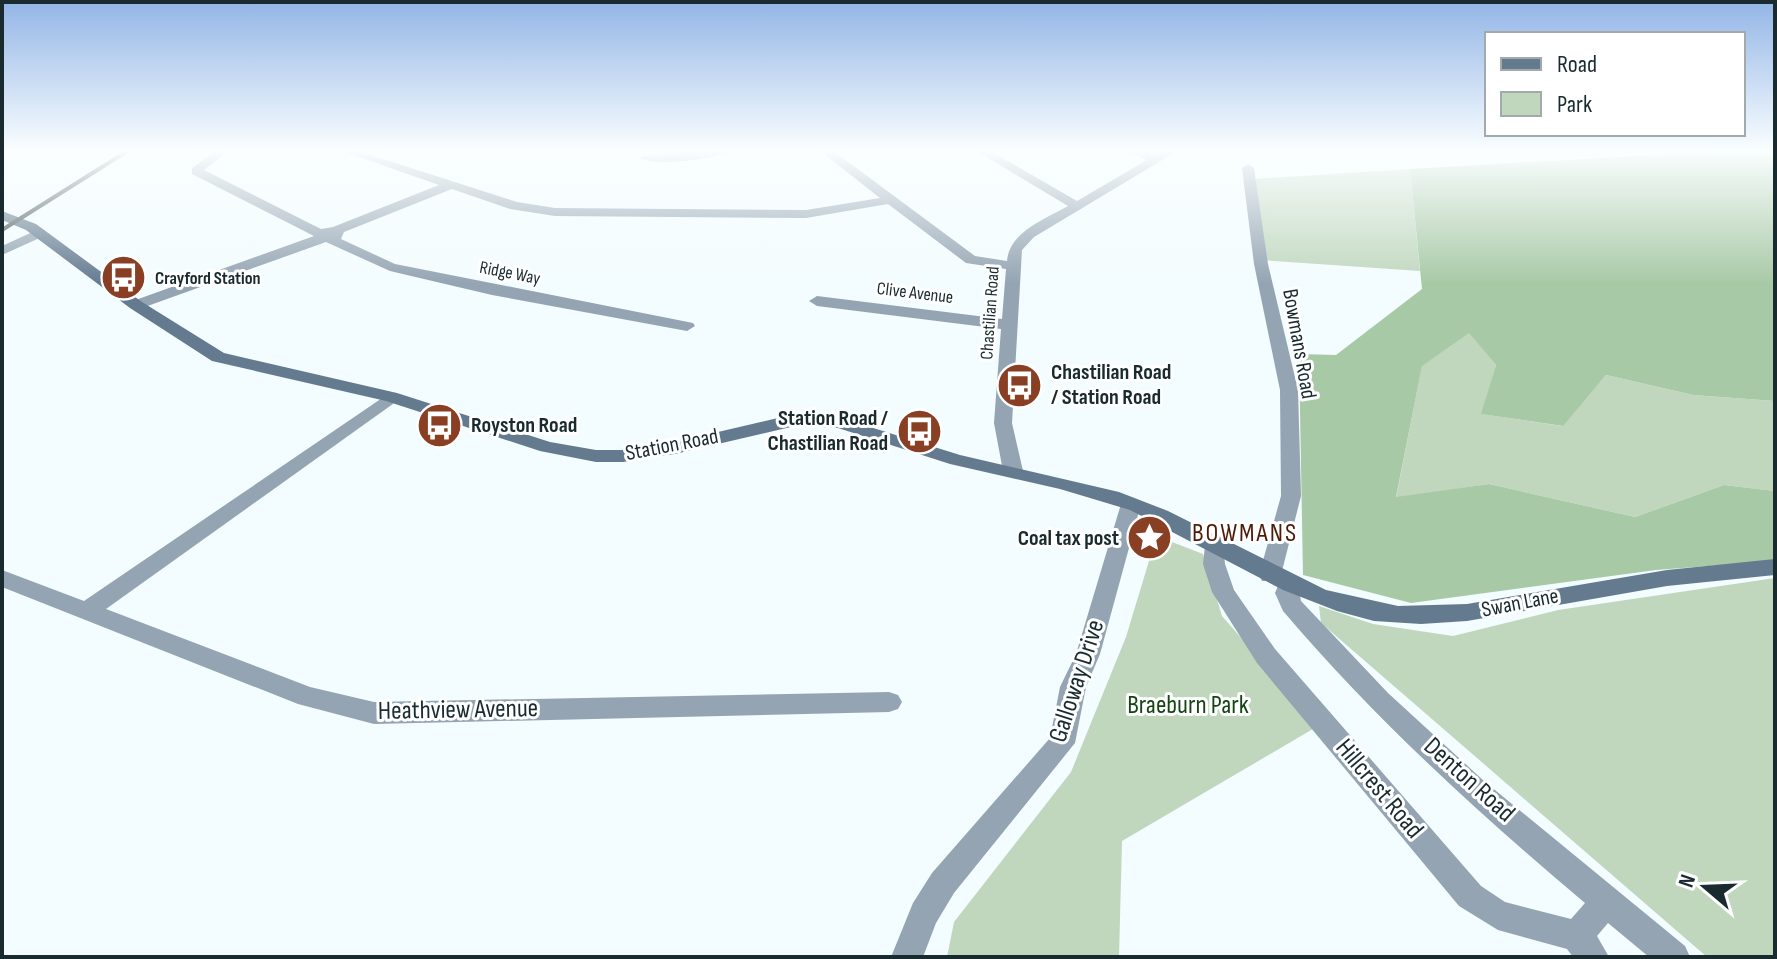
<svg xmlns="http://www.w3.org/2000/svg" width="1777" height="959" font-family="'Sofia Sans Condensed',sans-serif">
  <style>
    .green { fill: #c0d7be }
    .forest { fill: #a8c9a6 }
    .lines { fill: none; stroke-linecap: round; stroke-linejoin: round }
    .street { fill: #94a4b2; fill-rule: evenodd }
    .secondary { fill: #647b8f; fill-rule: evenodd }
    .rail { stroke: #48585b; stroke-width: 4 }
    .labels { text-anchor: middle; dominant-baseline: central; stroke-width: 6; stroke-linejoin: round; paint-order: stroke }
    .far-street-label { font-size: 18px; fill: #192b2f; stroke: #fff }
    .far-poi-label { font-size: 18px; font-weight: bold; fill: #192b2f; stroke: #fff; text-anchor: start }
    .street-label { font-size: 22px; fill: #192b2f; stroke: #fff }
    .poi-label { font-size: 22px; font-weight: bold; fill: #192b2f; stroke: #fff; text-anchor: start }
    .quarter-label { font-size: 26px; letter-spacing: 2px; fill: #4d1c08; stroke: #fff }
    .near-street-label { font-size: 26px; fill: #192b2f; stroke: #fff }
    .near-park-label { font-size: 26px; fill: #154415; stroke: #fff }
  </style>
  <rect width="100%" height="100%" fill="#f3fcfe"/>
  <path class="green" d="M1410,169L1420,271L1260,260L1253,179Z
    M1469,332L1496,365L1482,414L1562,426L1606,375L1693,395L1775,401V491L1724,485L1635,517L1489,484L1396,498L1422,365Z
    M1172,542L1203,554L1222,616L1318,726L1122,841L1119,957H947L954,922L1071,772L1126,637L1152,551Z
    M1775,578V957H1707L1321,623L1319,606L1373,624L1453,636L1558,610Z"/>
  <path class="forest" d="M1740,150H1775V401L1693,395L1606,375L1563,426L1481,414L1496,365L1469,333L1422,366L1396,497L1489,484L1635,517L1724,485L1775,491V561L1656,570L1411,603L1303,575L1299,354L1336,355L1422,289L1410,169Z"/>
  <g class="lines">
    <path class="street" d="M217,150H230L204,170L321,229L333,227L439,185L339,150H355L517,202L555,208L806,210L880,198L819,150H832L975,256L1007,261C1009,232 1045,219 1068,206L975,150H989L1077,201L1147,160L1125,150H1141L1156,155L1165,150H1179L1034,237L1022,250L1012,423L1023,471L1013,477L1003,471L994,423L1001,329L817,306L809,301L817,296L1002,319L1006,269L966,263L888,204L806,218L555,216L510,209L452,189L344,232L341,239L395,264L693,323L695,326L687,331L492,295L390,271L326,242L142,308H130V302L314,236L192,174V168Z
      M706,150H733C719,159 654,167 640,158C647,154 693,152 706,150Z
      M1248,164L1254,168L1268,264L1298,390L1301,496L1281,575L1278,581H1262L1259,575L1281,496L1280,390L1254,264L1242,168Z
      M39,229L44,230V236L2,255V246Z
      M391,392L400,397L397,401L106,609L310,687L374,702L889,692L898,695L902,702L898,709L889,712L374,724L298,704L2,587V570L84,601Z
      M1131,497L1141,504L1100,654L1086,687L1075,743L954,893L936,923L923,957H891L913,903L932,873L1050,738L1060,687L1076,654L1121,504Z
      M1214,535L1222,537L1225,564L1234,590L1275,649L1481,886L1505,902L1571,919L1585,903C1477,812 1374,718 1283,611L1275,593L1281,579H1297L1301,601L1388,693L1484,781L1685,946L1690,957H1649L1608,923L1597,936L1609,957H1573L1567,949L1498,930L1459,906L1257,663L1212,592L1203,564L1206,537Z"/>
    <path class="secondary" d="M2,211L36,224L142,302L224,353L397,393L550,442L596,450H623L675,442L795,414L838,417L960,455L1119,492L1168,511L1326,590L1398,606L1467,604L1667,570L1775,559V575L1667,586L1467,621L1421,624L1374,621L1337,611L1283,590L1130,510L1060,489L950,464L838,428L795,426L675,454L623,462H596L540,451L386,401L212,361L130,308L26,230L2,220Z"/>
    <path class="rail" d="M2,230L129,150"/>
  </g>
  <linearGradient id="sky" x2="0" y2="1"><stop stop-color="#92b5e6"/><stop offset="0.53" stop-color="#fafeff"/><stop offset="1" stop-color="#fafeff" stop-opacity="0"/></linearGradient>
  <rect width="1777" height="284" fill="url(#sky)"/>
  <defs>
    <symbol id="bus-disc" viewBox="-11 -11 22 22"><circle r="9.5" fill="#883f23" stroke="#fff"/><path d="M-5-6H5V4H4V6H2V4H-2V6H-4V4H-5ZM-3.5-4V0h7V-4ZM-3.5 1.2v1.5H-2V1.2ZM2 1.2v1.5H3.5V1.2Z" fill="#fff"/></symbol>
    <symbol id="sight-disc" viewBox="-11 -11 22 22"><circle r="9.5" fill="#883f23" stroke="#fff"/><path d="M0-6L1.8-2.2L6-1.7L2.9 1.2L3.7 5.4L0 3.3L-3.7 5.4L-2.9 1.2L-6-1.7L-1.8-2.2Z" fill="#fff"/></symbol>
  </defs>
  <g fill-rule="evenodd">
    <use href="#bus-disc" x="98" y="252" width="51" height="51"/>
    <use href="#bus-disc" x="994" y="360" width="51" height="51"/>
    <use href="#bus-disc" x="414" y="400" width="51" height="51"/>
    <use href="#bus-disc" x="894" y="406" width="51" height="51"/>
    <use href="#sight-disc" x="1124" y="512" width="51" height="51"/>
  </g>
  <g class="labels">
    <g class="far-street-label">
      <text transform="translate(510 273) rotate(11)">Ridge Way</text>
      <text transform="translate(915 293) rotate(7)">Clive Avenue</text>
      <text transform="translate(990 313) rotate(-86)">Chastilian Road</text>
    </g>
    <g class="far-poi-label">
      <text x="155" y="278">Crayford Station</text>
    </g>
    <g class="street-label">
      <text transform="translate(1299 344) rotate(80)">Bowmans Road</text>
      <text transform="translate(672 445) rotate(-11)">Station Road</text>
      <text transform="translate(1520 603) rotate(-11)">Swan Lane</text>
    </g>
    <g class="poi-label">
      <text x="1051" y="372">Chastilian Road<tspan x="1051" dy="25">/ Station Road</tspan></text>
      <text x="888" y="418" text-anchor="end">Station Road /<tspan x="888" dy="25">Chastilian Road</tspan></text>
      <text x="471" y="425">Royston Road</text>
      <text x="1119" y="538" text-anchor="end">Coal tax post</text>
    </g>
    <g class="quarter-label">
      <text x="1245" y="533">BOWMANS</text>
    </g>
    <g class="near-street-label">
      <text transform="translate(1077 681) rotate(-72)">Galloway Drive</text>
      <text transform="translate(458 710) rotate(-1)">Heathview Avenue</text>
      <text transform="translate(1469 780) rotate(42)">Denton Road</text>
      <text transform="translate(1379 789) rotate(50)">Hillcrest Road</text>
    </g>
    <g class="near-park-label">
      <text x="1188" y="705">Braeburn Park</text>
    </g>
  </g>
  <rect width="1777" height="959" fill="none" stroke="#192b2f" stroke-width="8"/>
  <rect x="1485" y="32" width="260" height="104" fill="#ffffff" stroke="#a3aaac" stroke-width="2"/>
  <rect x="1501" y="58" width="40" height="12" fill="#647b8f" stroke="#a3aaac" stroke-width="2"/>
  <text x="1557" y="72" font-size="24" fill="#192b2f">Road</text>
  <rect x="1501" y="92" width="40" height="24" fill="#c0d7be" stroke="#a3aaac" stroke-width="2"/>
  <text x="1557" y="112" font-size="24" fill="#192b2f">Park</text>
  <g transform="translate(1705 887) rotate(289)" stroke="#ffffff" stroke-width="6" paint-order="stroke">
  <path d="M0-6L14 30L0 20L-14 30Z" fill="#192b2f"/>
  <text y="-12" font-size="22" font-weight="bold" text-anchor="middle" fill="#192b2f">N</text>
  </g>
</svg>
